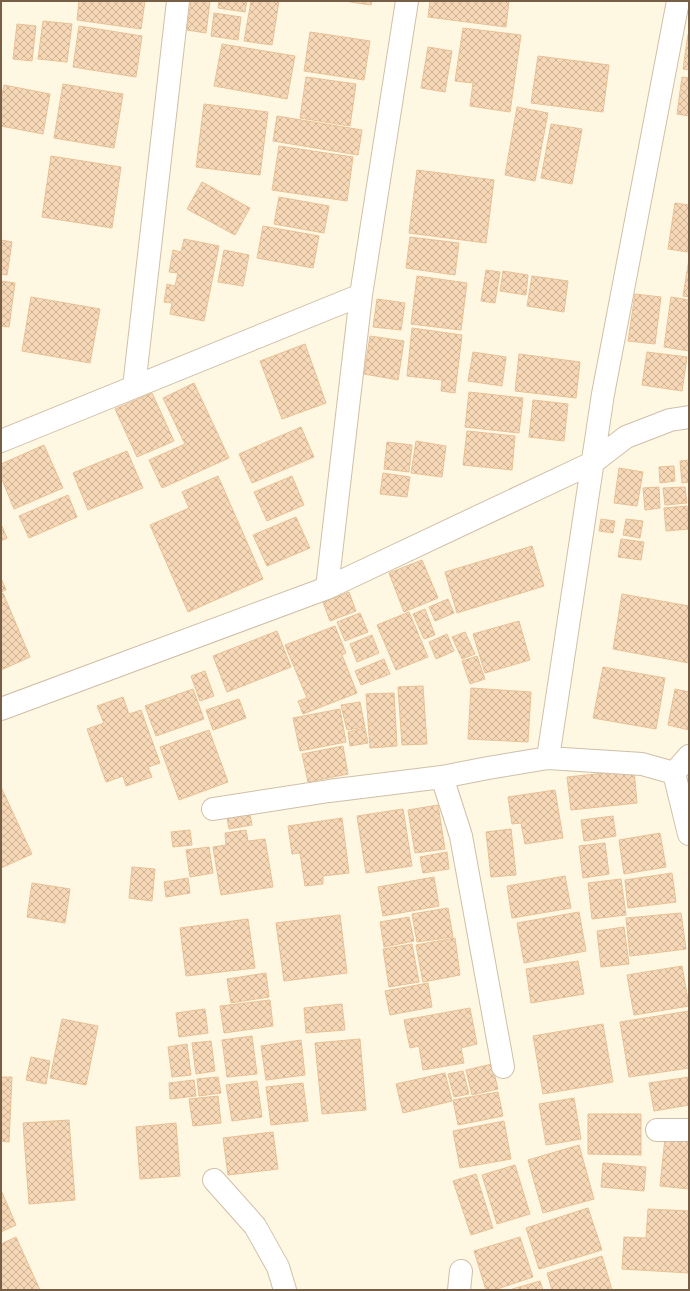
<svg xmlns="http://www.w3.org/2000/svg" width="690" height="1291" font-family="Inter,sans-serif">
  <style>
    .building { fill: url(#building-cross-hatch); stroke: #e9c196 }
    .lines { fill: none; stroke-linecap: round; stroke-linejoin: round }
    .minor-casing { stroke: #d0bfa8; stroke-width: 24 }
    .minor { stroke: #fff; stroke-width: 22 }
  </style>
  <defs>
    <pattern id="building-cross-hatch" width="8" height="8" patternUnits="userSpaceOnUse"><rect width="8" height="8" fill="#f6d8b7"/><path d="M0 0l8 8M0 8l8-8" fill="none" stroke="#ccb297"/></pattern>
  </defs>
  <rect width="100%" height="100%" fill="#fef7e2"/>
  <path class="building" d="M79,1H145L141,29L77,20Z
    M191,1H210L206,33L187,30Z
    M219,1H247L245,12L218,8Z
    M251,1H279L272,45L244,41Z
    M344,1H372L371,5Z
    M430,1H509L506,27L428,17Z
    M214,13L241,17L238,40L211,36Z
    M43,21L72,24L67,62L38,59Z
    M17,24L36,26L32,61L13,59Z
    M79,26L142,36L136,77L73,67Z
    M463,28L521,35L510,112L470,106L473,83L455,81Z
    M310,32L370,41L364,80L304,71Z
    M688,34H689V70L683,69Z
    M222,44L295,56L287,99L214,86Z
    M428,47L452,51L445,92L421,88Z
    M538,56L609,65L603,112L531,103Z
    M306,77L356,84L350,126L300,118Z
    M682,77L689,78V116L677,114Z
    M63,84L123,94L114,148L54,138Z
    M4,85L50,94L43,134L1,126V100Z
    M204,104L268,112L260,175L196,167Z
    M517,107L548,113L535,181L505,175Z
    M277,116L362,130L358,155L273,141Z
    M551,124L582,129L572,184L541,178Z
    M279,146L353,157L347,201L272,190Z
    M51,156L121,167L112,228L42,217Z
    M417,170L494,180L486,243L409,233Z
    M202,182L250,208L235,235L187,209Z
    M279,197L329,206L324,233L274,224Z
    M675,203L689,205L688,252L668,249Z
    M263,226L319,236L313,268L257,258Z
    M410,237L459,243L455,275L406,268Z
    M184,239L219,246L204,321L170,314L172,303L164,302L167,284L175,286L178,273L169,272L173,250L181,252Z
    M1,240L12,242L7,275L1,274Z
    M224,250L249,255L243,286L218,282Z
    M689,259V297L683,296Z
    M486,270L500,272L495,303L481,301Z
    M503,271L528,275L526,295L500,291Z
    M417,276L467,283L461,330L411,324Z
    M532,276L568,281L564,312L527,306Z
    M1,281L15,283L9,327L1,326Z
    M635,294L661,297L655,344L628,341Z
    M31,297L100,309L90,363L22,351Z
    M671,297L689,300V351L664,347Z
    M377,299L405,303L401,330L373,327Z
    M412,328L462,335L455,393L441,391L442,380L407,376Z
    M370,336L404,341L398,380L364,374Z
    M305,344L326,403L282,419L260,361Z
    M473,352L506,357L502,386L468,381Z
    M647,352L687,357L682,391L642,385Z
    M519,354L580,362L576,398L515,391Z
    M194,383L229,458L162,488L149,460L185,444L163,398Z
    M469,392L523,398L519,433L465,427Z
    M152,393L174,441L137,457L115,409Z
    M533,400L568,404L564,441L529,437Z
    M301,427L314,457L252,483L239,454Z
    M467,431L515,436L512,470L463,465Z
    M416,441L446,446L442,477L411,473Z
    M387,442L412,445L409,472L384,469Z
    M44,445L63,488L14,509L1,477V464Z
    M127,451L143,488L88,510L73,473Z
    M689,460V482L682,483L680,461Z
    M674,466L675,481L660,483L659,467Z
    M619,468L643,472L637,506L614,503Z
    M383,473L410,477L407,497L380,494Z
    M218,476L263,579L188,612L150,525L189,508L182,492Z
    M292,476L304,505L267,521L254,492Z
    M659,487L660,508L645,510L643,488Z
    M685,487L687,503L665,505L663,488Z
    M68,495L77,517L29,538L19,516Z
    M687,506L689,529L666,531L664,508Z
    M296,517L310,548L267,566L253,535Z
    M601,519L615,521L613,533L599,531Z
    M626,519L643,521L640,538L623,535Z
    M1,524L7,538L1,541Z
    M621,539L644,542L641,560L618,557Z
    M532,546L544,586L457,613L445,572Z
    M422,560L438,598L404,612L389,573Z
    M1,578L6,590L1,592Z
    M349,592L356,611L330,621L323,602Z
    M3,593L30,657L1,670V594Z
    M622,594L689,606V663L613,649Z
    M448,599L454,613L435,621L429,607Z
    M425,609L435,635L424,639L413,614Z
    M409,612L428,657L396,670L377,625Z
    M360,613L368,632L345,641L337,622Z
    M519,621L530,660L485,673L473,634Z
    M335,626L346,653L342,655L357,693L303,714L298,701L307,698L285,645Z
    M277,631L291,667L227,692L213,656Z
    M465,632L475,654L462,659L452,637Z
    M447,634L454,651L436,659L429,642Z
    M372,635L379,653L357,662L350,644Z
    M477,656L485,679L470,684L462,661Z
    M384,659L390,674L361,685L355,671Z
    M603,667L665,678L656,729L593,718Z
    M205,671L214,696L200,701L191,676Z
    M423,686L427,744L402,745L398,687Z
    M471,688L531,692L528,742L468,739Z
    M193,689L204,719L156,736L145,706Z
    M675,689L689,692V730L668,725Z
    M394,693L397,746L370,748L366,694Z
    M123,697L129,714L141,710L160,763L148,767L152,777L126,786L123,776L106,782L87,729L104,723L97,706Z
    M239,699L246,718L213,730L206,710Z
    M360,702L365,727L347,730L341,705Z
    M340,709L346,742L300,751L293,718Z
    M365,728L368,743L350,746L348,732Z
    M209,730L228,782L179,800L160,747Z
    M343,746L348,774L308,782L302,754Z
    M634,770L637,803L571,810L567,777Z
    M1,787L32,854L1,868Z
    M555,790L563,838L525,844L521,823L512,824L508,797Z
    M438,805L445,849L415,853L408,810Z
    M249,809L252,825L229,829L226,813Z
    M403,809L412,866L366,873L357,816Z
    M613,816L616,836L584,841L581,820Z
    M342,818L349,873L323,876V884L305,886L300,853L292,854L288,826Z
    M511,829L516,875L491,877L486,832Z
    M190,830L192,845L173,847L171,832Z
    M246,830L248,841L265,839L273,887L221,895L213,847L226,845L225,833Z
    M660,833L666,867L624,874L619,840Z
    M605,843L609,874L583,878L579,846Z
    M209,847L213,873L190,877L186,850Z
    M447,852L449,869L423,873L420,857Z
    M132,867L155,869L152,901L129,898Z
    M672,873L676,902L628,908L625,880Z
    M565,876L571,908L512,918L507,886Z
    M434,877L439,906L383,916L378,887Z
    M188,878L190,893L166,897L164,882Z
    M621,879L626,915L592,919L588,883Z
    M32,883L70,889L65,923L27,917Z
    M448,908L453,937L417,942L412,914Z
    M579,912L586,951L524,963L517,923Z
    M681,913L686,949L630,956L626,918Z
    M340,915L347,973L284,981L276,923Z
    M409,917L414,941L384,947L380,922Z
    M248,919L255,968L186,976L180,928Z
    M624,927L629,964L601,967L597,931Z
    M455,938L460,975L423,982L416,945Z
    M412,944L419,982L389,987L383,949Z
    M578,961L584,994L531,1003L526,969Z
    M682,966L689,1006L634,1015L627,975Z
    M266,973L269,997L231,1003L227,979Z
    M428,983L432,1007L390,1015L385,991Z
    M270,1000L273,1026L224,1033L220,1006Z
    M342,1004L345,1030L306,1033L304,1008Z
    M470,1008L477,1044L461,1048L464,1063L423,1070L419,1046L410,1048L404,1020Z
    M205,1009L208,1033L179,1037L176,1013Z
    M689,1011V1068L629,1077L620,1022Z
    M62,1019L98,1026L86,1085L50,1078Z
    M603,1024L613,1082L543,1094L533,1036Z
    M252,1036L257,1074L227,1077L222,1040Z
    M360,1039L366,1110L322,1114L315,1043Z
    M301,1040L305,1075L266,1080L261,1046Z
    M211,1041L215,1071L196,1074L192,1043Z
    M187,1044L191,1075L172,1077L168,1047Z
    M31,1057L50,1061L46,1084L26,1080Z
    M492,1064L498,1089L472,1095L466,1070Z
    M463,1071L469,1094L454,1097L448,1074Z
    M445,1073L452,1101L403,1113L396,1084Z
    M1,1077H12L9,1142L1,1141Z
    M218,1077L221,1093L199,1096L197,1079Z
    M689,1077V1105L654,1111L649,1083Z
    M194,1080L196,1096L170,1099L169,1083Z
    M257,1081L262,1117L232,1121L226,1085Z
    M303,1083L308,1121L271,1125L266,1087Z
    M498,1092L503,1116L458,1125L453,1100Z
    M218,1096L221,1123L193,1126L189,1099Z
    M574,1098L581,1139L546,1145L539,1104Z
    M588,1114H641V1155L588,1154Z
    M69,1120L75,1200L29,1204L23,1123Z
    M504,1121L511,1159L460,1168L453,1131Z
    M176,1123L180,1176L140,1179L136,1127Z
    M273,1132L278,1169L228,1175L223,1138Z
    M665,1138L689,1141V1189L660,1186Z
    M579,1145L594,1199L543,1213L528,1160Z
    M603,1163L646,1167L644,1191L601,1187Z
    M515,1165L530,1214L497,1224L482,1175Z
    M476,1174L493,1228L471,1235L453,1181Z
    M1,1190L16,1225L1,1232Z
    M588,1208L602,1250L539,1269L526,1228Z
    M648,1209L689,1211V1273L622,1269L624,1237L646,1238Z
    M16,1237L40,1290H1V1244Z
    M520,1237L533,1277L494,1290H486L474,1251Z
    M602,1256L612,1290H552L547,1273Z
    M540,1281L543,1290H509Z"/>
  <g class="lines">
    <defs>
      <path id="minor" d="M678,1L603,394L548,758L642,764L674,773L689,834
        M134,387L178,1
        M1,441L361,295L407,1
        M327,588L361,295
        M1,709L327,588L592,463L626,437L670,420L689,417
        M674,773L689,756
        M213,809L329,791L442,777
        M503,1067L461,836L442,777L488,768L548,758
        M657,1130H689
        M214,1180L255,1226L278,1267L285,1290
        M459,1290L461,1271"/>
    </defs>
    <use href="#minor" class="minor-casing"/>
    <use href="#minor" class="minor"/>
  </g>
  <rect width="690" height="1291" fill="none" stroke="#775e46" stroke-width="4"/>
</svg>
